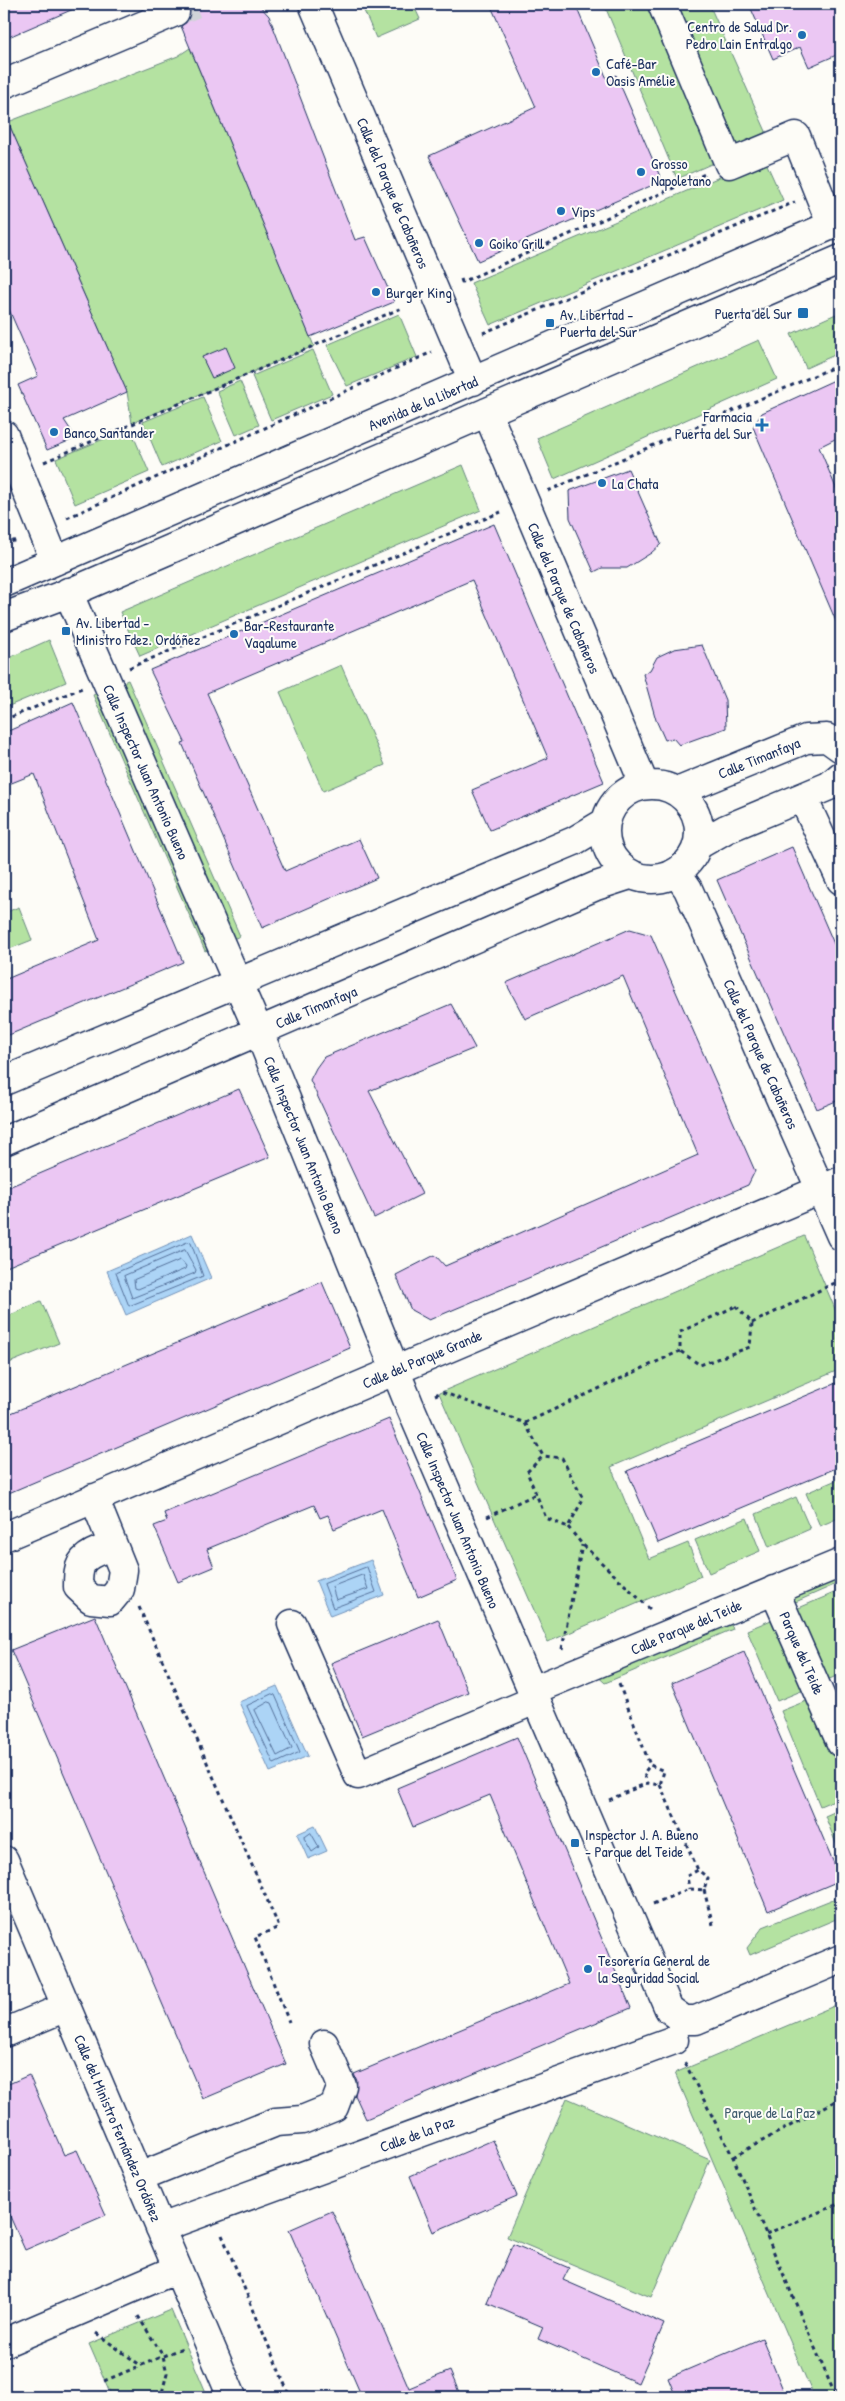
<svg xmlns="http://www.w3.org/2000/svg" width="845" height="2401" font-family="'Patrick Hand',sans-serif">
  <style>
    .green { fill: #b4e2a1; stroke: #688880 }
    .water { fill: #acd4f6; stroke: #7292b9 }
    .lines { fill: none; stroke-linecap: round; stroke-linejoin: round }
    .shore { stroke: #55719b; stroke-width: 1 }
    .building { fill: #ebc7f3; stroke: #1b2f5e }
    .minor-tunnel { stroke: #d0d3d8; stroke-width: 28; stroke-dasharray: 28 14; stroke-linecap: butt }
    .minor-casing { stroke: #1b2f5e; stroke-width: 31 }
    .path { stroke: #1b2f5e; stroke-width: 3; stroke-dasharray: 4 4; stroke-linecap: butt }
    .minor { stroke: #fdfcf7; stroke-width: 28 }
    .poi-dot { fill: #1f6fb2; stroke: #fdfcf7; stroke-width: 2 }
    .labels { text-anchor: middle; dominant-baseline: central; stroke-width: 4; stroke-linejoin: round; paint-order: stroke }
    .poi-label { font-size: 15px; fill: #1b2f5e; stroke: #fdfcf7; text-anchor: start }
    .street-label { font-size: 15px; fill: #1b2f5e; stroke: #fdfcf7 }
    .park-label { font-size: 15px; fill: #415c6f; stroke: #fdfcf7 }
  </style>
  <rect width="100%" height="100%" fill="#fdfcf7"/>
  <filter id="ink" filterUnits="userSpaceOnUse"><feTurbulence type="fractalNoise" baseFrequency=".02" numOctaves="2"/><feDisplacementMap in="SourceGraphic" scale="10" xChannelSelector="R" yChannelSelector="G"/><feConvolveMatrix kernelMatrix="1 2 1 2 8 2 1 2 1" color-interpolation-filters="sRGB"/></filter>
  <g filter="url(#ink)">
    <path class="green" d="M361,4H413L420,19L376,38Z
      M604,4H658L718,161L677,179Z
      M662,4H709L769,138L735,154Z
      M190,48L314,346L132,423L127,392L8,122L178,56Z
      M764,158L783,200L490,325L471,283Z
      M399,314L417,357L347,386L327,345Z
      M836,314L841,326V352L806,368L791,334Z
      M759,340L777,379L554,479L537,438Z
      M313,350L332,394L271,420L252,376Z
      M240,381L259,425L236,435L217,391Z
      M203,397L222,441L162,467L143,422Z
      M130,428L149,472L75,504L56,459Z
      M463,465L481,510L140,656L120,612Z
      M49,640L66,682L4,708V660Z
      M341,665L385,765L323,791L280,692Z
      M128,680L240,936L205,951L93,695Z
      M19,907L32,940L4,951V913Z
      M804,1236L841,1323V1369L611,1467L649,1559L688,1543L701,1576L548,1642L439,1393Z
      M41,1301L59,1343L4,1365V1318Z
      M841,1478V1517L820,1526L806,1493Z
      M796,1497L810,1529L769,1547L756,1514Z
      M747,1518L760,1551L709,1573L695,1540Z
      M841,1573V1582L791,1604L785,1591Z
      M841,1590V1674L825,1681L794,1610Z
      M727,1616L733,1629L605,1683L594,1673Z
      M776,1618L806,1689L777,1701L747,1630Z
      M811,1699L841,1770V1797L820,1806L781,1711Z
      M841,1809V1856L825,1816Z
      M841,1896V1917L750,1955L747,1948L763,1927Z
      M841,2003V2397H814L675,2073Z
      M567,2098L710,2160L651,2297L507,2237Z
      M171,2310L208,2397H112L89,2344Z"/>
    <path class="water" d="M192,1234L211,1278L126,1315L107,1271Z
      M371,1560L384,1595L330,1616L316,1581Z
      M277,1686L308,1756L270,1772L239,1702Z
      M315,1826L327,1851L308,1859L297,1834Z"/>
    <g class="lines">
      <path class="shore" d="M188,1242L191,1243L203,1276L129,1306L116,1273Z
        M185,1250L196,1270L195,1273L132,1298L124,1276Z
        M181,1260L186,1266L185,1269L138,1289L135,1288L134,1280Z
        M367,1567L376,1592L333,1608L324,1584Z
        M363,1575L368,1589L336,1600L332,1587Z
        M272,1694L275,1695L300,1752L274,1764L247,1706Z
        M269,1702L272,1703L292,1748L277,1756L255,1710Z
        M311,1833L319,1847L312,1852L304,1838Z"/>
    </g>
    <path class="building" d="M4,4H85L4,39Z
      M188,4H258L269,16L355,240L365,237L394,302L310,337L181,26L187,22L190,14Z
      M490,4H575L607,79L616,75L662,181L478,261L429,156L536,107Z
      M749,4H841V53L809,67L800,47L773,59Z
      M4,113L127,392L64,420L76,438L47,450L18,385L38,376L4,298Z
      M226,347L235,368L212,378L202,357Z
      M841,377V436L819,447L841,500V633L753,427L762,413Z
      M628,469L661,544L651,553L627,568H602L594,572L570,518L569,491Z
      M494,524L604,782L490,830L472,790L548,758L472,580L207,693L285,871L359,839L377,878L262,928L182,743L185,742L150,670Z
      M702,645L725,700L726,728L679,745L673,738L665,740L656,720L643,674L650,670L657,657L674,649Z
      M73,702L183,962L4,1037V980L99,940L34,774L4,786V733Z
      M792,847L841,960V1099L817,1109L717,880Z
      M630,929L651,935L755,1171L748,1185L429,1320L411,1310L396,1275L435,1255L445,1266L698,1155L623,976L525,1019L506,983Z
      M451,1004L475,1048L369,1091L422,1194L374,1218L310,1080L316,1068L324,1057Z
      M239,1089L270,1157L4,1268V1189Z
      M322,1282L350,1348L4,1495V1416Z
      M841,1381V1466L658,1543L627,1471Z
      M389,1419L457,1580L418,1597L382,1509L334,1529L328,1515L320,1518L314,1505L207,1549L214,1567L178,1582L154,1526L167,1521L164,1513Z
      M95,1616L286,2064L203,2099L11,1650Z
      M438,1619L468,1692L362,1736L331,1663Z
      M744,1652L841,1880L768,1911L672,1683Z
      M517,1737L631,2008L366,2119L355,2095L357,2081L354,2074L569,1984L490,1795L413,1827L397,1788Z
      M29,2075L64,2155L77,2150L106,2215L25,2250L4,2203V2086Z
      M493,2140L517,2196L433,2232L410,2176Z
      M332,2211L409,2388L450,2371L461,2397H362L289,2230Z
      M513,2244L569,2268L563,2280L664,2324L638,2383L538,2339L543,2327L487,2303Z
      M762,2338L786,2397H676L668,2378Z"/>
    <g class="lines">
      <path class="minor-tunnel" d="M175,12L195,4"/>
      <defs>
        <path id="minor" d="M313,4L473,381
          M662,4L729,164L796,136L832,226
          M4,84L175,12
          M487,412L644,784
          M4,435L55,561
          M4,583L841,221
          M68,592L259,1032L409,1404L669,2009L684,2020H696L841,1959
          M4,617L76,590L841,259
          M605 832a47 47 0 1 1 94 0a47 47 0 1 1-94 0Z
          M677,792L806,739L827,738L841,748
          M803,798L841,880
          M698,845L726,829L829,786L841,776
          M677,873L688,889L841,1236
          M4,1081L574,841L604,823
          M4,1141L596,886L630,875
          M94,1498L123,1570L120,1589L110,1601L91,1599L78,1587C78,1565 80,1558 101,1550
          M4,1537L841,1181
          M774,1590L841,1743
          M292,1624L358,1775L535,1700
          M531,1691L841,1563
          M4,1860L232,2397
          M4,2033L66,2007
          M139,2177L276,2122L302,2120L334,2107L342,2086L324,2044
          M160,2228L674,2040
          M4,2343L177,2269"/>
      </defs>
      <use href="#minor" class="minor-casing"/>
      <path class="path" d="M841,130L835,140L841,156
        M461,279L462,282L705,174
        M483,333L795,202
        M44,462L404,307
        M548,491L841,364
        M67,518L432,352
        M4,545L18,539
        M129,668L501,512
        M4,720L82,688
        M736,1306L752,1323L750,1347L700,1365L680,1351V1332Z
        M752,1323L841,1280
        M435,1395L442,1392L525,1423L680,1351
        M525,1423L543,1456L527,1472L546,1518L568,1527L583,1499L562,1458L543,1456
        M487,1517L536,1494
        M568,1527L582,1544L652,1611
        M139,1607L279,1927L255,1937L289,2022
        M562,1649L582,1545
        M619,1684L650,1765
        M660,1785L698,1870
        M609,1800L647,1783L660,1785L664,1771L650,1765L644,1773L647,1783
        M704,1890L713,1925
        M653,1904L689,1889L704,1890L708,1878L698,1870L687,1876L689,1889
        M685,2063L733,2157L836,2397
        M733,2157L841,2098
        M766,2234L841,2203
        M222,2235L290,2397
        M138,2316L163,2356L167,2373L161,2397
        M96,2333L140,2365
        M104,2381L182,2348"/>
      <use href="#minor" class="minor"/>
    </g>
  </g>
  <g class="poi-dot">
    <circle cx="802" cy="35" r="5"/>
    <circle cx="596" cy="72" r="5"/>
    <circle cx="641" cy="172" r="5"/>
    <circle cx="561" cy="211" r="5"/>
    <circle cx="479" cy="243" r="5"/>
    <circle cx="376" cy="292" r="5"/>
    <rect x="797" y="307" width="12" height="12" rx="2.5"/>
    <rect x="545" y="318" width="10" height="10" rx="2.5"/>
    <path d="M759.5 417.5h5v5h5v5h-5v5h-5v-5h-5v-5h5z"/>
    <circle cx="54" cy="432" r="5"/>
    <circle cx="602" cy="483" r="5"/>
    <rect x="61" y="626" width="10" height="10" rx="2.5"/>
    <circle cx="234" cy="634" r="5"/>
    <rect x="570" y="1838" width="10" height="10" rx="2.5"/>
    <circle cx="588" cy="1969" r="5"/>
  </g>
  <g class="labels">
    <g class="poi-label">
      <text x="792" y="26" text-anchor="end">Centro de Salud Dr.<tspan x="792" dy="17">Pedro Lain Entralgo</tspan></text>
      <text x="606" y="63">Café-Bar<tspan x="606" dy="17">Oasis Amélie</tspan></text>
      <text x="651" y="163">Grosso<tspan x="651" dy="17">Napoletano</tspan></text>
      <text x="571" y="211">Vips</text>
      <text x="489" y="243">Goiko Grill</text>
      <text x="386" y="292">Burger King</text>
      <text x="792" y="313" text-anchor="end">Puerta del Sur</text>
      <text x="560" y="314">Av. Libertad -<tspan x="560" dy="17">Puerta del Sur</tspan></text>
      <text x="752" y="416" text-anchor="end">Farmacia<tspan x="752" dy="17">Puerta del Sur</tspan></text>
      <text x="64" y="432">Banco Santander</text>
      <text x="612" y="483">La Chata</text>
      <text x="76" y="622">Av. Libertad -<tspan x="76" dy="17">Ministro Fdez. Ordóñez</tspan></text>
      <text x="244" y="625">Bar-Restaurante<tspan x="244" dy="17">Vagalume</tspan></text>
      <text x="585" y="1834">Inspector J. A. Bueno<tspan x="585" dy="17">- Parque del Teide</tspan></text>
      <text x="598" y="1960">Tesorería General de<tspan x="598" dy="17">la Seguridad Social</tspan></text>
    </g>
    <g class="street-label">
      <text transform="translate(393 193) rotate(67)">Calle del Parque de Cabañeros</text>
      <text transform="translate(423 403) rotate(-23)">Avenida de la Libertad</text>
      <text transform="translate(564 598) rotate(67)">Calle del Parque de Cabañeros</text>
      <text transform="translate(759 758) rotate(-22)">Calle Timanfaya</text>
      <text transform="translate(146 772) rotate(66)">Calle Inspector Juan Antonio Bueno</text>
      <text transform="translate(316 1007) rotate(-23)">Calle Timanfaya</text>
      <text transform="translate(761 1054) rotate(66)">Calle del Parque de Cabañeros</text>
      <text transform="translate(304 1145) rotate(68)">Calle Inspector Juan Antonio Bueno</text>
      <text transform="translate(422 1359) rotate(-23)">Calle del Parque Grande</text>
      <text transform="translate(458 1520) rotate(67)">Calle Inspector Juan Antonio Bueno</text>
      <text transform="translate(686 1627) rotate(-23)">Calle Parque del Teide</text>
      <text transform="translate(802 1653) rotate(66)">Parque del Teide</text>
      <text transform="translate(118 2128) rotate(67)">Calle del Ministro Fernández Ordóñez</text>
      <text transform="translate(417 2134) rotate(-20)">Calle de la Paz</text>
    </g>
    <g class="park-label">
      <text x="770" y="2112">Parque de La Paz</text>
    </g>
  </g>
  <rect width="845" height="2401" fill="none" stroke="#fdfcf7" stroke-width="20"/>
  <rect x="10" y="10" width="825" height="2381" fill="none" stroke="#1b2f5e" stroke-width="2" filter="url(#ink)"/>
</svg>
